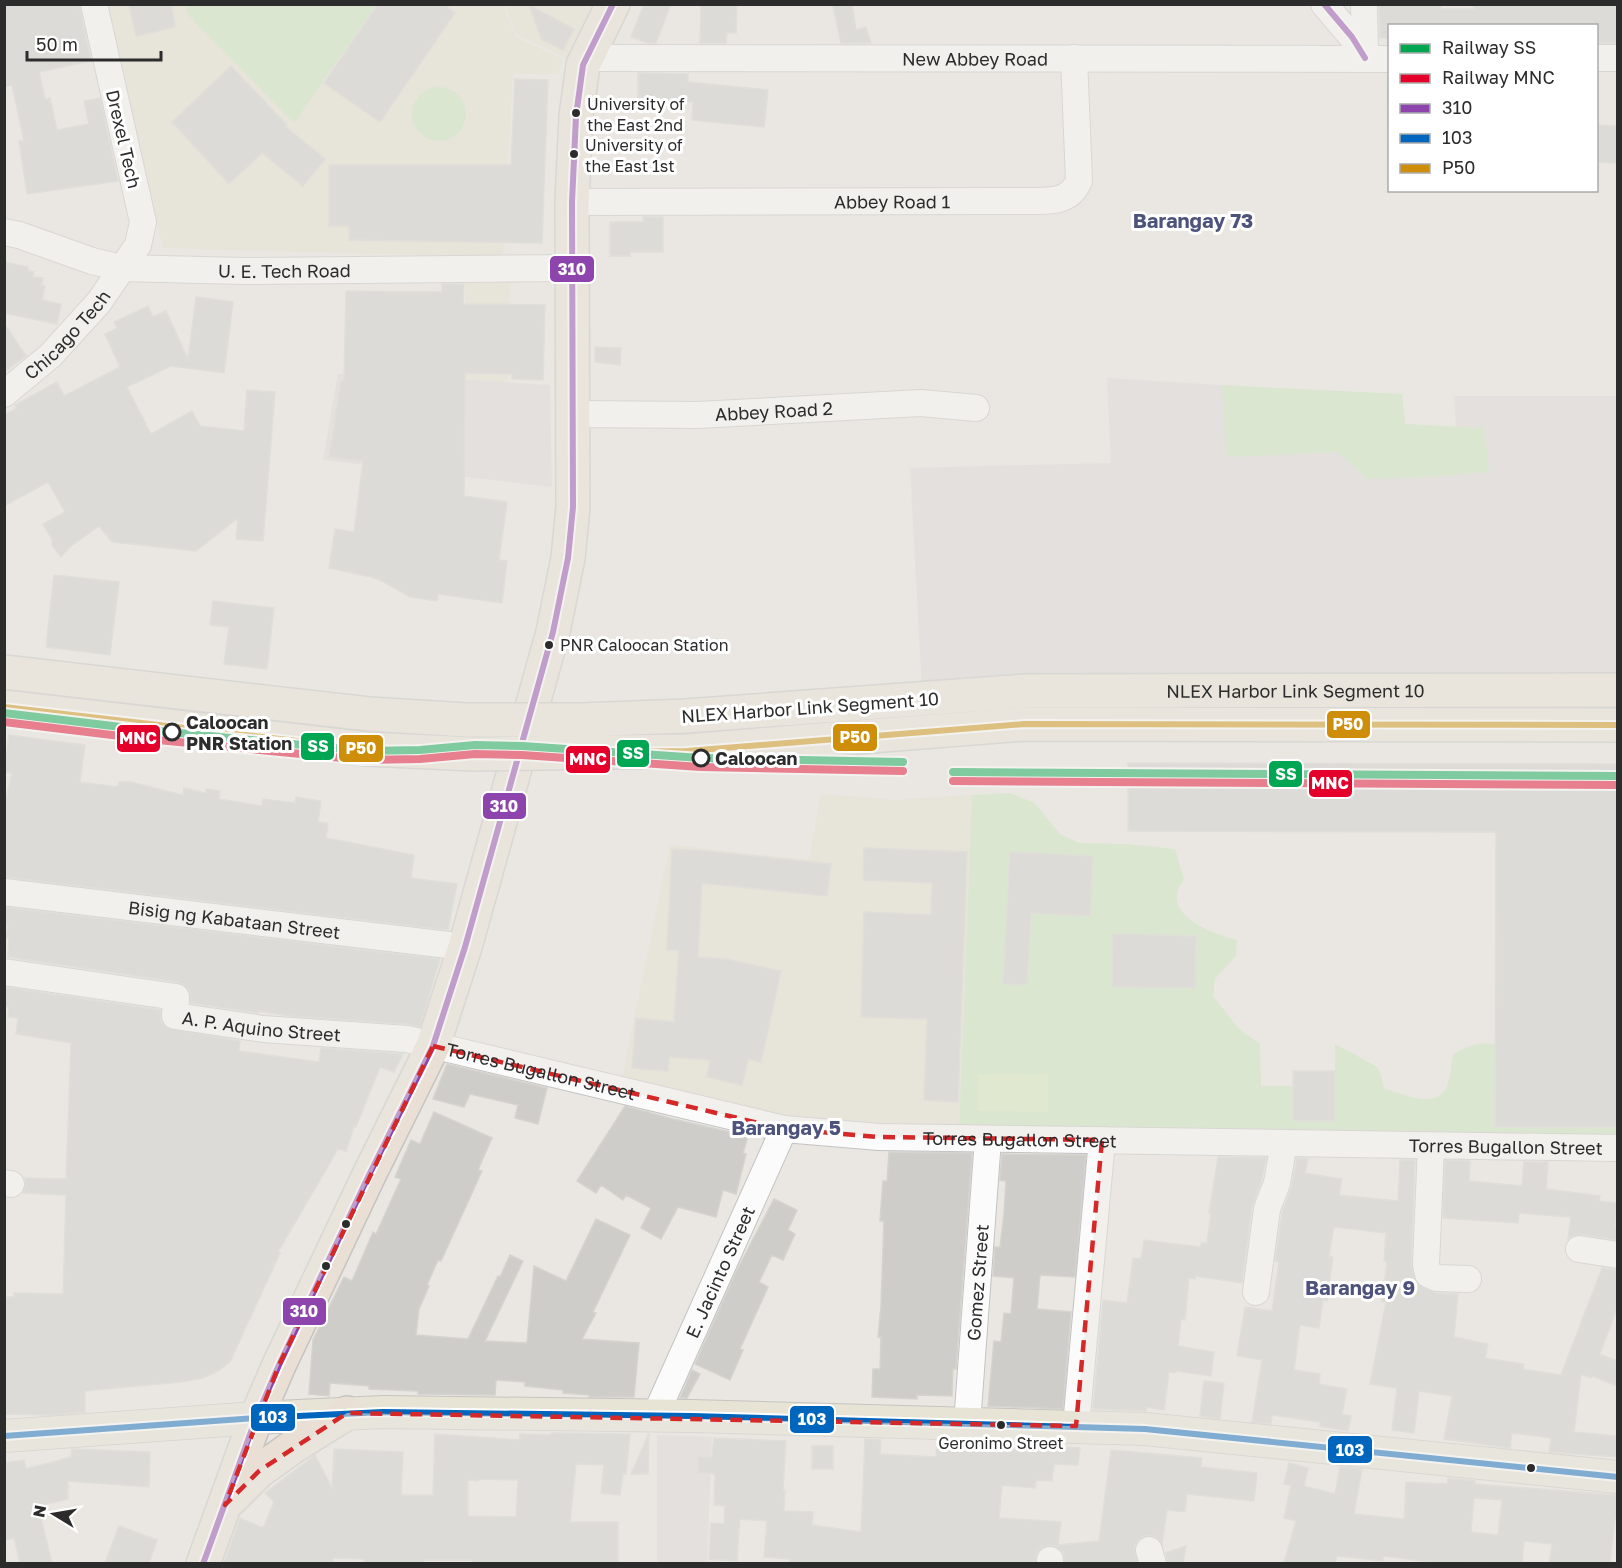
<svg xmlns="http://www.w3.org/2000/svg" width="1622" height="1568" font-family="'Golos Text',sans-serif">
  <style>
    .industrial { fill: #dbd8d9 }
    .education { fill: #e4dfd1 }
    .green { fill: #cbe4bc }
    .pitch { fill: #d5e8ba }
    .building { fill: #cfcdc9; stroke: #d5d3ce; stroke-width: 1.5; fill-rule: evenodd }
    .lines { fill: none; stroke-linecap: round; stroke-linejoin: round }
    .minor-casing { stroke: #c3c3c3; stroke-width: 28 }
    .major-casing { stroke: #c6c4c2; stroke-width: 34 }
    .highway-casing { stroke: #c6c4c2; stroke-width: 36 }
    .minor { stroke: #fcfbfb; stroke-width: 26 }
    .major { stroke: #e7e4d5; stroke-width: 32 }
    .highway { stroke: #e9dfd5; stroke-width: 33 }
    .highway-bridge-casing { stroke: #c6c4c2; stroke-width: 36; stroke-linecap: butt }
    .highway-bridge { stroke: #e9dfd5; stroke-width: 33 }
    .bus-1-casing { stroke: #fff; stroke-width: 10 }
    .bus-2-casing { stroke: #fff; stroke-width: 10 }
    .bus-3-casing { stroke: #fff; stroke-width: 10 }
    .bus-1 { stroke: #8e44ad; stroke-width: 6 }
    .bus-2 { stroke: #0065bd; stroke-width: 6 }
    .bus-3 { stroke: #ce8e09; stroke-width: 6 }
    .rail-1-casing { stroke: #fff; stroke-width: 12 }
    .rail-2-casing { stroke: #fff; stroke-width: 12 }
    .rail-1 { stroke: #00a651; stroke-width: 8 }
    .rail-2 { stroke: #e4002b; stroke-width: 8 }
    .marked { fill: none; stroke: #d62828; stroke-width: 4.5; stroke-dasharray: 12 8; stroke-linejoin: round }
    .bus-dot { fill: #2c2c2c; stroke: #fff; stroke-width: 2 }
    .stop-dot { fill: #fff; stroke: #2c2c2c; stroke-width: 3 }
    .labels { text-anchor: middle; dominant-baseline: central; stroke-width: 6; stroke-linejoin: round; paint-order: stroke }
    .bus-label { font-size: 16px; fill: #2c2c2c; stroke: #fff; text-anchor: start }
    .street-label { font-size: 18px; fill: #2c2c2c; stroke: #fff }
    .stop-label { font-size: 18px; font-weight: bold; fill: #2c2c2c; stroke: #fff; text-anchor: start }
    .neighbourhood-label { font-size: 20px; font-weight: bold; fill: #4d537c; stroke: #fff }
    .line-badge { stroke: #fff; stroke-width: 2 }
    .badge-label { font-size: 16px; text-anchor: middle; font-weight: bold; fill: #fff }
  </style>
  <rect width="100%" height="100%" fill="#eae7e2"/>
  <path class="industrial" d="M338,374L462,379L550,385L552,487L323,460Z
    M1107,378L1331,392L1402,394L1405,424L1456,428L1454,396H1617V683L922,690L910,468L1111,463Z
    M657,1435L712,1437L707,1563L657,1564Z"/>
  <path class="education" d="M107,5H503L516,37L563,59L558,74H513L503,257L163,248Z
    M505,5H596L568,59L517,35Z
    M466,279L510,280L508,382L463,379Z
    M821,794L896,800L972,795L959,1130L831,1127L621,1082L670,845L809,860Z"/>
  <path class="green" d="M185,5V4L376,5L294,123L188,15Z
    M412 114a27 27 0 1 1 54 0a27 27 0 1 1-54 0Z
    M1222,385L1402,394L1405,424L1484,428L1489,472L1445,476L1367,479L1337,452L1226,457Z
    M1010,793L1035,803L1060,834L1079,843L1127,844L1175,849L1184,879C1181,884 1177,890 1177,896C1175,921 1219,935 1237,940L1236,956L1215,979L1213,996L1239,1029L1260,1044L1261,1086H1293L1294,1121H1335V1044L1376,1066L1380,1072L1384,1088C1402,1094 1439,1112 1448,1083C1451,1074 1451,1064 1453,1054C1470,1046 1476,1042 1495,1044V1127H1617L1618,1145L959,1130L972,795Z"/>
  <path class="pitch" d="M978,1074L1048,1075V1112L978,1111Z"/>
  <path class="building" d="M4,4H79L91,61L39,72L45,99L50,98L57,130L89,124L84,101L100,98L118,181L27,194L19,141H24L12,85L4,87Z
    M129,4H171L175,27L136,36Z
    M378,4H444L455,13L380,122L324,83Z
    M644,4H671L656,43H648L631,37Z
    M701,4H737L736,33H727L726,43H700Z
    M842,4H852L856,30L866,27L871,43H841L833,6Z
    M1379,4H1441V9H1474V6H1519V4H1617V43H1596V26H1389V38H1380Z
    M529,5L574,29L563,50L542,40Z
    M231,66L287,125L285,126L325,159L303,186L262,153L229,184L172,122Z
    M638,73L688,74V82L768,90L764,127L692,120L693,102H638Z
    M515,79L548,80L542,243L349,240V226H329V165H511Z
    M1596,125L1617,126V163L1596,162Z
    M643,217H663V252H630V256H610V222H644Z
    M4,262L28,267V271L34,272L33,277L43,278L41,285L45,286L42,300L61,304L57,324L4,313Z
    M442,284H464L463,304L545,305L543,380L512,379V374L465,373L464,496L507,502L499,560L507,561L502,603L438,594L437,601L410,597L384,582L371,577L329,568L335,529L354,532L363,461L329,457L341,381H344L346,291L442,292Z
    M196,297L233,302L224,373L171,366L127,387L151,434L192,411L200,426L244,431L247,390L275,392L263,541L236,539L238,518L196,551L112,542L99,526L70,547L61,557L52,545V539L43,524L65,512L48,482L4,506V415L17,408L15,405L57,382L64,396L120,367L105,334L117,328L114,322L148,306L153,317L166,311L188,359Z
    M4,323L26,356L4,372Z
    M595,347L621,348L620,365L595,362Z
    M54,575L119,582L110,655L46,647Z
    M213,601L274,608L267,669L224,664L229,627L210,625Z
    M9,735L85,745L80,782L118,787L119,782H131L183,795L184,788L206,793V789L220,791L219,799L262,806L263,799L295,803L296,797L321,801L318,822L328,823L326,838L414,855L411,878L457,884L448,930L4,877V808L12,773L4,772Z
    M1128,763L1617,764V1127H1495L1496,832L1128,831Z
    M864,848L967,852L958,1102L924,1100L927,1019L861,1017L864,912L931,915L932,883L863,880Z
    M672,849L707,851L831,864L827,896L702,883L698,957L725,959L781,971L761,1062L748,1059L742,1085L707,1077L710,1060L669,1057L668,1071L632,1068L636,1018L674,1022L679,950H667Z
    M1010,852L1093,856L1090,916L1031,913L1027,985L1003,984Z
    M4,907L440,959L420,1027L408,1024L289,1016L259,1011V1013L191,1003L189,990L184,985L178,982L8,957L9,938H6L8,924H4Z
    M1113,934L1196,936L1195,988L1112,987Z
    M4,987L160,1010L161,1022L167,1028L240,1041L239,1051L319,1062L321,1048L403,1054L394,1072L380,1067L356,1127H354L346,1151L338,1149L278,1252L280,1253L230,1362L218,1371L203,1378L181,1382L85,1391V1412L52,1415L4,1414V1297H14V1293L63,1294L66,1195L23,1193L26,1186L25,1178L66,1179L71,1043L16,1034L18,1018L8,1017L9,1007L4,1006Z
    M447,1064L547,1088L538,1124L515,1118L518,1105L470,1094L464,1107L433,1099Z
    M1293,1071H1335V1121H1293Z
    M625,1106L673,1119L748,1136L743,1153L746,1154L736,1194L723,1190L716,1217L678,1207L661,1239L641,1228L651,1208L626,1195L623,1200L601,1185L596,1193L577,1181Z
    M434,1112L492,1138L478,1170L482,1171L441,1261L438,1260L427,1285L429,1286L419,1309L416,1335L468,1339L498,1276L500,1277L510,1255L523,1261L485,1341L527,1343L534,1266L566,1281L596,1219L630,1235L593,1312L596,1313L582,1339L639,1343L634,1397H589V1395L563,1393V1390L525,1386V1382L496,1380L495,1395L418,1394V1391L369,1389V1386L330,1383L329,1396L309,1394L313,1340L344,1277L352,1281L373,1232L376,1234L401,1179L395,1177L411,1140L420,1144Z
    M889,1152L972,1153L956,1369H953L952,1396L917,1395V1399L872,1397L873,1369H880L881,1337H878L881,1306L884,1221H880L883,1181H887Z
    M1002,1154L1086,1155L1075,1277L1040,1275L1037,1309L1071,1312L1063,1409L988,1406L994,1341L1001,1342L1004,1313L1011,1314L1014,1278L993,1276L995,1247H1000L1004,1213L1006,1181L1000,1180Z
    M1218,1157L1266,1158L1262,1179L1252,1207L1242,1283L1195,1276V1279L1189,1278L1185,1320L1181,1319L1178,1346L1214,1352L1211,1376L1176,1371V1373L1169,1372L1164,1410L1147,1407L1146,1411L1093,1409L1103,1300L1127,1303L1133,1258L1141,1259L1144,1240L1201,1247V1243H1207L1211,1213H1209Z
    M1297,1158L1308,1159L1305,1173L1342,1179L1339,1195L1398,1201L1400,1160H1415L1411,1264L1416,1284L1436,1293L1458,1294L1454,1337L1488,1344L1485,1358L1524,1364L1523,1369L1561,1375L1602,1268L1617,1270V1308L1600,1354L1617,1361V1386L1592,1376L1591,1378L1581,1374L1574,1432L1617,1436V1457L1549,1452L1551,1438L1512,1433L1510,1448L1444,1439L1452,1396L1419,1391L1414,1433L1392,1430L1397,1388L1370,1384L1386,1302H1382L1387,1262L1384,1261L1386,1233L1334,1227L1329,1256L1333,1257L1327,1301L1323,1300L1319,1328L1300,1325L1294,1370L1320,1374L1319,1384L1347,1389L1342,1414L1351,1416L1348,1431L1320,1426V1422L1272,1415L1271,1424L1252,1422L1262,1360L1237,1356L1245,1307L1272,1311L1279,1262L1275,1261L1282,1213L1292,1186Z
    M1445,1160L1470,1161L1469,1181L1522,1186L1524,1162H1548L1546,1189L1600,1196L1599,1201L1617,1203L1615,1226L1617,1227V1240L1581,1234L1574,1235L1568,1239L1571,1217L1519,1213L1518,1223L1443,1218Z
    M774,1199L797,1210L788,1230L795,1234L783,1260L772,1255L759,1282L768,1287L740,1349L743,1350L730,1380L695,1364L736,1272Z
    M692,1370L700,1374L687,1398H680Z
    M1204,1381L1224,1383L1220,1419L1200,1416Z
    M552,1433L630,1434L626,1474H623L620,1495L601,1493L604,1465L576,1464L570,1522H618V1563H472V1560H424V1563H364V1559L333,1558V1563H224L240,1518L263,1528L274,1502L265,1493L315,1455L332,1488L334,1449L403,1452L401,1495H433L435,1434L520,1440V1434L552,1435ZM478,1479L518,1480L516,1517L468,1516V1480L478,1481Z
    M649,1433L648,1474H631Z
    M714,1438L786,1441L783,1490H785L784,1511L813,1512L812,1525L861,1532L865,1439L881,1440L880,1454L936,1457L937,1441L1008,1443L1080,1448L1078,1465L1054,1464L1052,1481L1036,1480L1035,1488L1002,1485L999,1518L1061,1522L1058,1545L1099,1541L1111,1450L1202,1458L1201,1467L1257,1473L1254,1501L1187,1494L1185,1512L1167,1510L1162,1544L1159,1539L1152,1535L1144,1536L1138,1540L1134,1547L1137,1563H1065L1063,1552L1057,1547L1051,1545L1043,1547L1037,1552L1035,1563H811L790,1562V1559L764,1557L767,1521L740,1519L737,1561L709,1559L711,1523L724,1524L725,1506L714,1505L715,1474L698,1472V1457H712Z
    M812,1446H833V1469H812Z
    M72,1449L150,1452L149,1487L68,1481V1499L38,1506L52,1563H20L14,1538L4,1540V1463L24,1460L26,1469L71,1457Z
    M1289,1463L1308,1468L1304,1486L1335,1494L1340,1467L1362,1469L1354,1514L1404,1519L1406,1482L1447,1484L1448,1478L1475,1481V1484L1617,1495V1519H1615L1610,1563H1549L1552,1544L1524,1541L1522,1563L1468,1562V1563H1439L1383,1556V1561L1337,1556L1335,1563H1284L1296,1521L1284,1518L1291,1485L1284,1484ZM1474,1498L1502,1500L1498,1535L1471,1532Z
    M119,1526L157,1540L149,1563H105Z
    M1186,1546L1183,1563H1168L1166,1553Z"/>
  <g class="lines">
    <defs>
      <g id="minor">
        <path d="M1324,4L1352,37L1365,58"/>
        <path d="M1364,4L1365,58"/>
        <path id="s1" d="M587,58L1390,59"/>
        <path d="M1596,58H1618"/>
        <path id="s2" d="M572,202L1020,201C1043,200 1068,206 1079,181L1074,58"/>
        <path id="s3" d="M4,232L19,235L92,261L121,268L243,271L572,268"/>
        <path id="s4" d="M4,394L51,355L99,302L138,245L143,222L94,4"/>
        <path id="s5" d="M572,414L698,415L921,403L976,408"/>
        <path id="s6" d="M4,892L465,947"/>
        <path id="s7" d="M4,972L176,997L175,1016L263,1029L407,1039L784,1129L879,1137L1618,1148"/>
        <path d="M1431,1146L1426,1264L1428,1274L1437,1278L1468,1279"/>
        <path d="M4,1183L11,1184"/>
        <path d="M1579,1249L1618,1255"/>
        <path d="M1256,1292L1267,1209L1277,1183L1284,1143"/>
        <path id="s8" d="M655,1416L784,1129"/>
        <path id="s9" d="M967,1424L988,1139"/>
        <path d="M1076,1426L1102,1140"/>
        <path d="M1149,1550L1153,1564"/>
        <path d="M1050,1564V1560"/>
      </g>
      <path id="major" d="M4,1436L256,1418L383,1412L692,1416L1145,1429L1618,1477"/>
      <g id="highway">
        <path id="s10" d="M794,708L1026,691L1618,690"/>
        <path d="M794,742L1024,724L1618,725"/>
        <path d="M231,1499L259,1471L294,1446L347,1413"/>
        <path d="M203,1564L256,1418L279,1365L369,1175L433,1046L465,947L553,632L568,558L573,507L572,202L576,116L583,65L613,4"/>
      </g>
    </defs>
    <use href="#minor" class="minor-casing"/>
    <use href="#major" class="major-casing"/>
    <use href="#highway" class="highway-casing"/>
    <use href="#minor" class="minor"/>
    <use href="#major" class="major"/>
    <use href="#highway" class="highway"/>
    <defs>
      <path id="highway-bridge" d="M4,672L369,714L467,720H580L686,716L794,708
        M4,707L367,749L473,754L687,751L794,742"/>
    </defs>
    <use href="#highway-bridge" class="highway-bridge-casing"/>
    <use href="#highway-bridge" class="highway-bridge"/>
    <defs>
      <path id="bus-1" d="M1324,4L1352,37L1365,58
        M203,1564L256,1418L279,1365L369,1175L433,1046L465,947L553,632L568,558L573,507L572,202L576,116L583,65L613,4"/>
      <path id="bus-2" d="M4,1436L256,1418L383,1412L692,1416L1145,1429L1618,1477"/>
      <path id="bus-3" d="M4,707L367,749L473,754L687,751L1024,724L1618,725"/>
    </defs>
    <use href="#bus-1" class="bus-1-casing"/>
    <use href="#bus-2" class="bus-2-casing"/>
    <use href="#bus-3" class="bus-3-casing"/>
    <use href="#bus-1" class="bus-1"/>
    <use href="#bus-2" class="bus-2"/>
    <use href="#bus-3" class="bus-3"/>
    <defs>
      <path id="rail-1" d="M4,713L138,729L364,751L420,750L475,745L522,746L701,758L903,762
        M953,772L1618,776"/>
      <path id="rail-2" d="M4,722L137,738L363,760L420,759L475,754L522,755L701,767L903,771
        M953,781L1618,785"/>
    </defs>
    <use href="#rail-1" class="rail-1-casing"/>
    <use href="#rail-2" class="rail-2-casing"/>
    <use href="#rail-1" class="rail-1"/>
    <use href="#rail-2" class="rail-2"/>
  </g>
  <path d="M0 0H1622V1568H0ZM433,1046L784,1129L879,1137L1102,1140L1076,1426L347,1413L259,1471L225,1505L279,1365Z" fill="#eae7e2" fill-opacity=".55" fill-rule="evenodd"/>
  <path class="marked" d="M433,1046L784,1129L879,1137L1102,1140L1076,1426L347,1413L259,1471L225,1505L279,1365Z"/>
  <g class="bus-dot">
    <circle cx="576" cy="113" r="5"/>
    <circle cx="574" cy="154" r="5"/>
    <circle cx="549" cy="645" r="5"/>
    <circle cx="346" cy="1224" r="5"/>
    <circle cx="326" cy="1266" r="5"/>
    <circle cx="1001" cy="1425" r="5"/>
    <circle cx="1531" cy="1468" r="5"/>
  </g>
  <g class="stop-dot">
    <circle cx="172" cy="732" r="8"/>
    <circle cx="701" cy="758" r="8"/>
  </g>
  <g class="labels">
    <g class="bus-label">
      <text x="587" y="104">University of<tspan x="587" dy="21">the East 2nd</tspan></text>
      <text x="585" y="145">University of<tspan x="585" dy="21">the East 1st</tspan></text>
      <text x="560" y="645">PNR Caloocan Station</text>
      <text x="1001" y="1443" text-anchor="middle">Geronimo Street</text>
    </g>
    <g class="street-label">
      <text stroke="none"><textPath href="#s1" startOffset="388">New Abbey Road</textPath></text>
      <text transform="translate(124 139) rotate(77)">Drexel Tech</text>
      <text stroke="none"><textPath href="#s2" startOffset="320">Abbey Road 1</textPath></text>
      <text stroke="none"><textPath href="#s3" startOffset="286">U. E. Tech Road</textPath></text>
      <text stroke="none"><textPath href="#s4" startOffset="87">Chicago Tech</textPath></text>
      <text stroke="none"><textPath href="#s5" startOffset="202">Abbey Road 2</textPath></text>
      <text stroke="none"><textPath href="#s10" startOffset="502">NLEX Harbor Link Segment 10</textPath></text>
      <text transform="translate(810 707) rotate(-4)">NLEX Harbor Link Segment 10</text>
      <text stroke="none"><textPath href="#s6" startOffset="232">Bisig ng Kabataan Street</textPath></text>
      <text stroke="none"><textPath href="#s7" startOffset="280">A. P. Aquino Street</textPath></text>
      <text stroke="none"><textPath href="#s7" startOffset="564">Torres Bugallon Street</textPath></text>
      <text stroke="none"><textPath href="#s7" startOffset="1050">Torres Bugallon Street</textPath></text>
      <text stroke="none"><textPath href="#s7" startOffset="1536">Torres Bugallon Street</textPath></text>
      <text stroke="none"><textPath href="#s8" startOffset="158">E. Jacinto Street</textPath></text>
      <text stroke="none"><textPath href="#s9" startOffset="142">Gomez Street</textPath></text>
    </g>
    <g class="stop-label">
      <text x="186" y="722">Caloocan<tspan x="186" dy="21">PNR Station</tspan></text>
      <text x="715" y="758">Caloocan</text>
    </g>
    <g class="neighbourhood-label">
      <text x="1193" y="220">Barangay 73</text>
      <text x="786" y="1127">Barangay 5</text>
      <text x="1360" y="1287">Barangay 9</text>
    </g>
  </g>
  <g class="line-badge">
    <rect x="549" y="255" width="46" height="28" rx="6" fill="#8e44ad"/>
    <rect x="1326" y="710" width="45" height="29" rx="6" fill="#ce8e09"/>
    <rect x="832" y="723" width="46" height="29" rx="6" fill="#ce8e09"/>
    <rect x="116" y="724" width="45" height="29" rx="6" fill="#e4002b"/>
    <rect x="300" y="732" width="35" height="29" rx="6" fill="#00a651"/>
    <rect x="338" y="734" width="46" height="29" rx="6" fill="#ce8e09"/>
    <rect x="616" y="739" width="34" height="29" rx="6" fill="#00a651"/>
    <rect x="565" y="745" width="46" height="29" rx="6" fill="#e4002b"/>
    <rect x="1268" y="760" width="35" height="28" rx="6" fill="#00a651"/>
    <rect x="1308" y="769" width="45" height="29" rx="6" fill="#e4002b"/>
    <rect x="482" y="792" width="45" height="28" rx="6" fill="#8e44ad"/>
    <rect x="282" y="1297" width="45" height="29" rx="6" fill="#8e44ad"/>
    <rect x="250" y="1403" width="46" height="29" rx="6" fill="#0065bd"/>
    <rect x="789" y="1405" width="46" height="29" rx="6" fill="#0065bd"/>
    <rect x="1327" y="1435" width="46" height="29" rx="6" fill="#0065bd"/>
  </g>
  <g class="badge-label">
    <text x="572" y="275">310</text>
    <text x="1348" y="730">P50</text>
    <text x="855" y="743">P50</text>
    <text x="138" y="744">MNC</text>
    <text x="318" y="752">SS</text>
    <text x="361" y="754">P50</text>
    <text x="633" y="759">SS</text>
    <text x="588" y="765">MNC</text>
    <text x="1286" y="780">SS</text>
    <text x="1330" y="789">MNC</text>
    <text x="504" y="812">310</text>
    <text x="304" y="1317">310</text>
    <text x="273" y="1423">103</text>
    <text x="812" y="1425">103</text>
    <text x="1350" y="1456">103</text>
  </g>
  <rect width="1622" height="1568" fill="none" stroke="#2c2c2c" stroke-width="12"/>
  <rect x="1388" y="24" width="210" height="168" fill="#ffffff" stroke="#ababab" stroke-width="1.5"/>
  <rect x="1400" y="44" width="30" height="9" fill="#00a651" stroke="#ababab" stroke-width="1.5"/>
  <text x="1442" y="54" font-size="18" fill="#2c2c2c">Railway SS</text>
  <rect x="1400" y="74" width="30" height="9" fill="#e4002b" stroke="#ababab" stroke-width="1.5"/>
  <text x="1442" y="84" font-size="18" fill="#2c2c2c">Railway MNC</text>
  <rect x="1400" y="104" width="30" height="9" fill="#8e44ad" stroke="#ababab" stroke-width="1.5"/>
  <text x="1442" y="114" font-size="18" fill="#2c2c2c">310</text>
  <rect x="1400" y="134" width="30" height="9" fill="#0065bd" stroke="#ababab" stroke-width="1.5"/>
  <text x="1442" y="144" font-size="18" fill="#2c2c2c">103</text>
  <rect x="1400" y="164" width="30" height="9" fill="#ce8e09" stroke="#ababab" stroke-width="1.5"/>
  <text x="1442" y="174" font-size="18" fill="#2c2c2c">P50</text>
  <g transform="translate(54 1514) rotate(281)" stroke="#ffffff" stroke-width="4.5" paint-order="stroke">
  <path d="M0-4.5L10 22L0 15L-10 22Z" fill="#2c2c2c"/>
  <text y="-9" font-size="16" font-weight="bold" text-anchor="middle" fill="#2c2c2c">N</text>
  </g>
  <path d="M27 51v9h134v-9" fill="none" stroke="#2c2c2c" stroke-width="3"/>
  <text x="36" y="51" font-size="18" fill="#2c2c2c" stroke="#ffffff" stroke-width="4.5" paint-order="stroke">50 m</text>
</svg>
